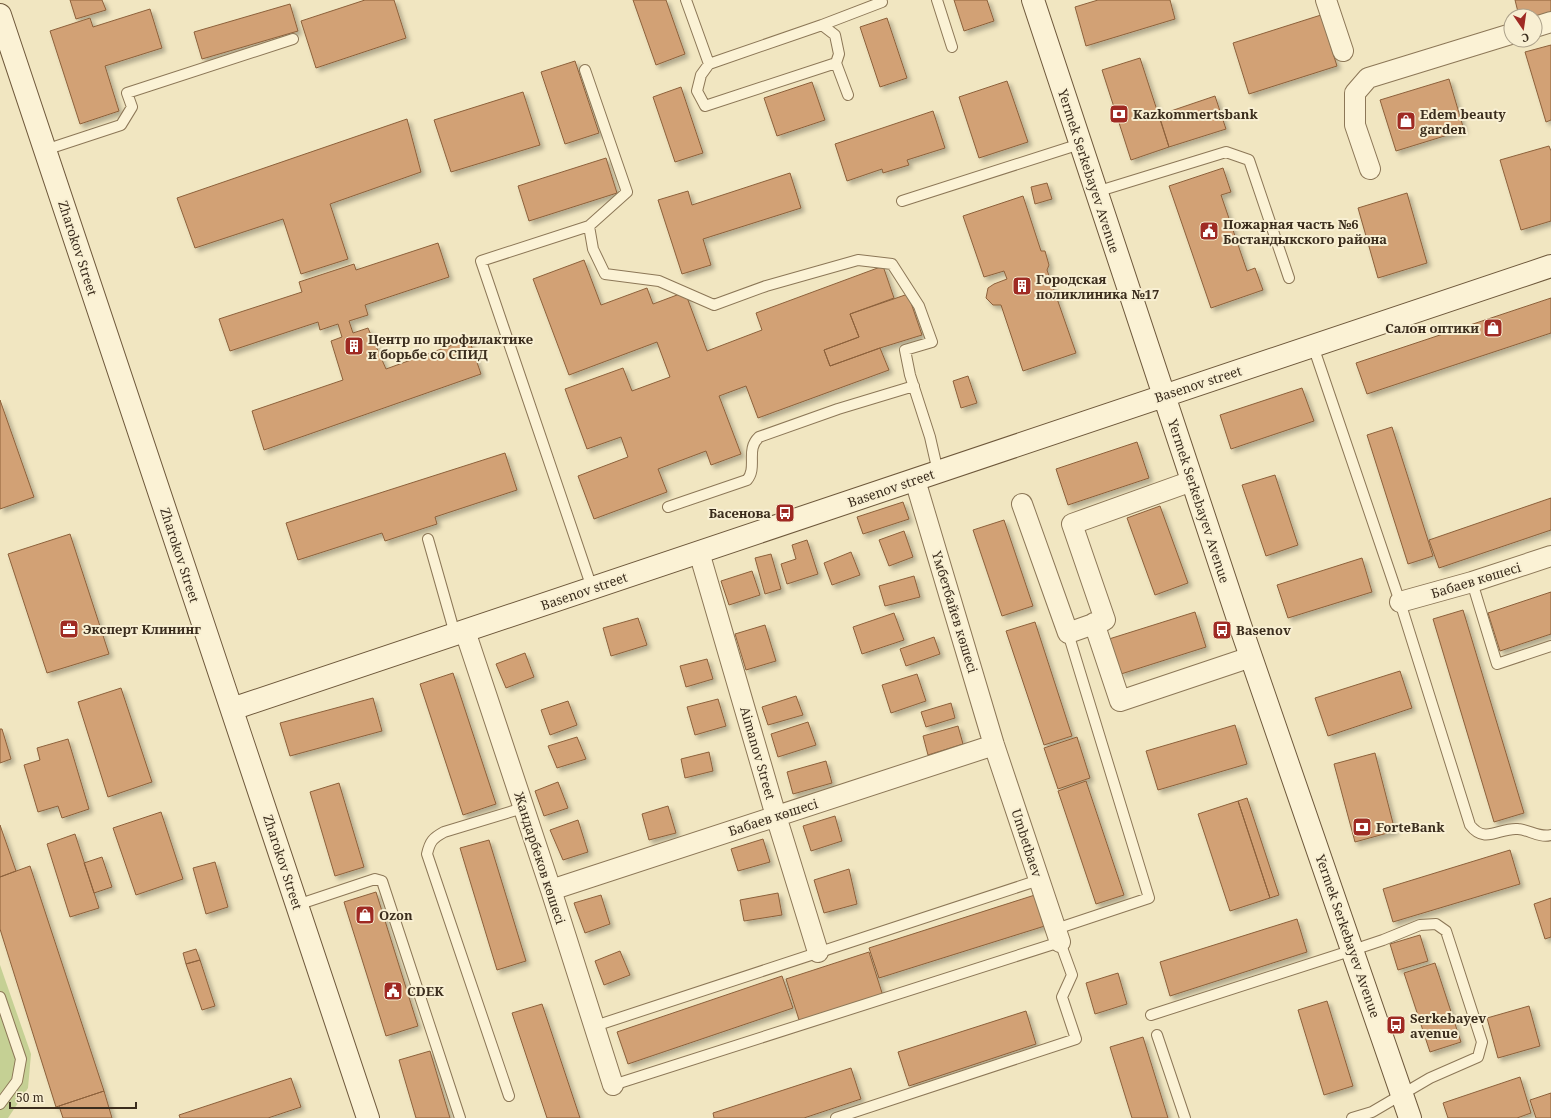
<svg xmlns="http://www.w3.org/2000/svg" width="1551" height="1118" font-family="'Noto Serif',serif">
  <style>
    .green { fill: #c5d094 }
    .building { fill: #d2a175; stroke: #8d613b; filter: url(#shadow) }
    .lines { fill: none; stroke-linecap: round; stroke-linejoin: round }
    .lane-casing { stroke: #8c7757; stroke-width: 12 }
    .street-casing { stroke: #8c7757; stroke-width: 22 }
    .secondary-casing { stroke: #6e583b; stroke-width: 24 }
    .lane { stroke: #fbf2d5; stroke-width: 10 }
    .street { stroke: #fbf2d5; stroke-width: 20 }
    .secondary { stroke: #fbf2d5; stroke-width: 22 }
    .labels { text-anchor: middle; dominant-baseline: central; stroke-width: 4; stroke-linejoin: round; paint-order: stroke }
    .poi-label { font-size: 13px; font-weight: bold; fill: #3b2d1d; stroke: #f8efd2; text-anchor: start }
    .street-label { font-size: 13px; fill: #3b2d1d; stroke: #f8efd2 }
  </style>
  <defs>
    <filter id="shadow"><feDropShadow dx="3.5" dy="3.5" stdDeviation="2" flood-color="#0004"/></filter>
  </defs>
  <rect width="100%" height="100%" fill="#f1e6c1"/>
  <path class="green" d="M0,965L31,1054L28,1088L8,1118H0Z"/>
  <path class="building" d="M70,0H102L106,10L76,19Z
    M365,0H394L406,38L316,68L301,21Z
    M633,0H666L685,54L656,65Z
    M954,0H987L994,21L964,31Z
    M1098,0H1170L1175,19L1086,46L1075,7Z
    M1515,0H1551V14L1535,18V16H1519Z
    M290,4L298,31L202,59L194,32Z
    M150,9L162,48L105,66L119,111L80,124L50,31L90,18L93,27Z
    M1321,15L1337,66L1249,94L1233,43Z
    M887,18L907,78L880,87L860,27Z
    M1551,45V120L1546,122L1525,52Z
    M1140,58L1169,147L1131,160L1102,70Z
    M575,61L599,133L565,144L541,72Z
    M1449,79L1464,130L1396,151L1380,100Z
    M1007,81L1028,142L979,158L959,97Z
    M812,82L825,120L777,136L764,98Z
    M681,87L703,153L675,162L653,97Z
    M523,92L540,145L451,172L434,120Z
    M1215,96L1226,129L1169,147L1159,115Z
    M933,111L945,148L907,160L909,165L883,173L882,169L847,181L835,144Z
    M407,119L421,172L330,204L348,259L301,274L283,219L195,248L177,198Z
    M1549,146L1551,151V221L1521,230L1500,160Z
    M606,158L617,193L529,221L518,186Z
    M1223,168L1231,192L1221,195L1247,271L1255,268L1263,290L1211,308L1169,186Z
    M790,173L801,208L703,239L711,265L682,274L658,200L688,191L692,205Z
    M1047,183L1052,199L1035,204L1031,187Z
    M1407,193L1427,263L1378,278L1358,208Z
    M1023,196L1041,251H1045L1049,265L1047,270L1076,353L1023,371L1001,305H993L986,298L988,288L994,284L1007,279L1004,271L984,277L963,216Z
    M438,243L449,277L365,305L368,315L349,321L353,333L368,328L386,369L469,339L481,374L264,450L252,411L343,380L331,341L342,337L338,324L320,330L318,322L230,351L219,319L302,292L299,282L354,264L356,270Z
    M584,260L601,305L647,288L653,304L685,292L707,351L762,330L756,313L883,266L894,298L850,314L859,337L824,350L830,366L880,348L889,370L758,418L746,386L719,396L741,454L711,465L706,451L658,469L667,492L594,519L578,476L628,457L621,437L587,449L565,389L623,368L632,391L670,377L657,342L569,375L533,279Z
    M908,294L922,335L880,348L830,366L824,350L859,337L850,314Z
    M1551,298V333L1367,394L1356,363Z
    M968,376L977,403L961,408L953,381Z
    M1302,388L1314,421L1231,449L1220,415Z
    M0,400L34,497L0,509Z
    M1392,427L1433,556L1408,564L1367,435Z
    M1137,442L1149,478L1068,505L1056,469Z
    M505,453L517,490L435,517L437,524L385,541L382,533L298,560L286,523Z
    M1275,475L1298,545L1266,556L1242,485Z
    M1551,498V530L1439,568L1429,540Z
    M903,502L909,519L863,534L857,517Z
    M1160,506L1188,583L1155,595L1127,518Z
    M1004,520L1033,606L1002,616L973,530Z
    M904,531L913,557L889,566L879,540Z
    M70,534L109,654L47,673L8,554Z
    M807,540L818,574L787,584L781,564L796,559L792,545Z
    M851,552L860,575L832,585L824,563Z
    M771,554L781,589L765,594L755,558Z
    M1362,558L1372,592L1288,618L1277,585Z
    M752,571L760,595L729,605L721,581Z
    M914,576L920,597L885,606L879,586Z
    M1551,592V634L1500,651L1488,613Z
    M1463,610L1524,813L1494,822L1433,619Z
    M1195,612L1206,647L1121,674L1109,639Z
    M894,613L904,640L862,654L853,627Z
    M638,618L647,645L611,656L603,628Z
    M1035,622L1072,736L1044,745L1006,631Z
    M765,625L776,661L746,670L735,634Z
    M934,637L940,654L906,666L900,649Z
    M525,653L534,677L506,688L496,664Z
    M707,659L713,679L686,687L680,666Z
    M1400,671L1412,708L1328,736L1315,698Z
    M453,673L496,804L463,815L420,684Z
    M917,674L926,701L891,713L882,685Z
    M121,688L152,782L108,797L78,702Z
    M796,696L803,715L768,725L762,707Z
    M373,698L382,731L290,756L280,723Z
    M718,699L726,726L695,735L687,707Z
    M568,701L577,725L550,735L541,710Z
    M951,703L955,718L926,727L921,712Z
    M808,722L816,745L778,757L771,734Z
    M1235,725L1247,764L1158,790L1146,751Z
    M958,726L963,744L928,755L923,736Z
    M0,729H2L11,759L0,763Z
    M577,737L586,759L557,768L548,746Z
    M1077,737L1090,778L1058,789L1044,748Z
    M68,739L89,809L62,818L58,806L38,812L24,765L40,760L37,748Z
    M709,752L713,771L685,778L681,759Z
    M1375,753L1395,831L1355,842L1334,764Z
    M826,761L832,783L793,794L787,772Z
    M1086,781L1124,895L1096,904L1058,791Z
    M558,782L568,808L544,816L535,791Z
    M339,783L364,867L335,876L310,792Z
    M1247,798L1279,895L1270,898L1238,801Z
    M1238,801L1270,898L1230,911L1198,814Z
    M668,806L676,833L649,840L642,814Z
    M161,812L183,879L136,895L113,828Z
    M835,816L842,841L811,851L803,826Z
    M578,820L588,852L563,860L550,830Z
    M0,825L16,871L0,877Z
    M75,834L99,908L70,917L47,844Z
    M763,839L770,862L738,871L731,849Z
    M489,840L526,961L497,970L460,848Z
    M1510,850L1520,884L1393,922L1383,889Z
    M102,857L112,887L94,893L84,863Z
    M215,862L228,907L206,914L193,868Z
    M30,866L104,1091L56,1107L0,929V877Z
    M849,869L857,904L824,913L814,880Z
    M376,892L418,1026L386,1036L344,902Z
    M778,893L782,915L744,921L740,900Z
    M1038,894L1048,925L879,978L869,948Z
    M601,895L610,924L585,933L574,903Z
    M1551,898V937L1545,939L1534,904Z
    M1297,919L1307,952L1170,996L1160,962Z
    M1420,935L1428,961L1398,970L1390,944Z
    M196,949L200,960L186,964L183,953Z
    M620,951L630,975L604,985L595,961Z
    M869,952L883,996L800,1023L786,979Z
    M200,960L215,1006L202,1010L186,964Z
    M1435,963L1461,1042L1430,1052L1404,973Z
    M1118,973L1127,1004L1095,1014L1086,983Z
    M782,976L793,1008L628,1064L617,1032Z
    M1327,1001L1353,1086L1324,1095L1298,1010Z
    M542,1004L580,1118H547L512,1013Z
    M1529,1006L1540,1046L1498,1058L1487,1018Z
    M1026,1011L1036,1044L909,1086L898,1052Z
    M1143,1037L1168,1118H1132L1110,1047Z
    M430,1051L450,1118H416L399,1060Z
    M851,1068L861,1099L804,1118H714L713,1113Z
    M1520,1077L1531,1113L1517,1118H1448L1443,1103Z
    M291,1078L301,1107L268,1118H180L179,1115Z
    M104,1091L112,1118H63L59,1106Z
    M1551,1093V1118H1536L1530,1100Z"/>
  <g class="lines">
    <defs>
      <path id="lane" d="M686,0L709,64
        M937,0L952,47
        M822,25L835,35L839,54L836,63L705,106L697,91L701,75L709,64Z
        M822,25L882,2L881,0
        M836,63L848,95
        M585,70L627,192L589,226L481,261L592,588
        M45,150L121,125L132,107L127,93L293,39
        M1096,192L1226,152L1249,160L1289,278
        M902,201L1080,144
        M589,226L593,249L605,274L659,281L714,305L766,286L858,260L892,264L919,306L932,342L905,350L910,375L930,437L938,472
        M1313,346L1400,602L1470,825C1485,845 1500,827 1518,829C1530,830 1539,838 1551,835
        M668,507L747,480C758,467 745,450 759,437L838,409L914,386
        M428,539L455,634
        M1472,582L1497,664L1551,646
        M297,905L375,879L382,881L460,1118
        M1056,929L1149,898L1068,633
        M0,997L21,1059L17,1081L0,1104
        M1151,1015L1353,950L1383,940L1420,925L1436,924L1446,931L1482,1042L1478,1057L1430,1078L1372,1112L1352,1118
        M595,1026L1039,880
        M1157,1035L1185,1118
        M613,1085L1060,942L1072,975L1062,997L1076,1039L836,1118
        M509,1096L427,854C430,841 433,838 444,832L523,808"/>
      <path id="street" d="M1326,0L1343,51
        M1535,27L1551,22
        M1370,169L1355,125V93L1368,78L1511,34
        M915,480L994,745L1060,942
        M1022,504L1068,633L1105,620L1072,524L1192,481
        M699,552L776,816L818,952
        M1400,602L1472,582L1551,556
        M1094,623L1120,701L1251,657
        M465,631L551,890L613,1085
        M551,890L994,745"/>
      <path id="secondary" d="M1033,0L1240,625L1410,1118
        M0,15L368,1118
        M232,709L1551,266"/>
    </defs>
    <use href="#lane" class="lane-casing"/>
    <use href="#street" class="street-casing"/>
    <use href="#secondary" class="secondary-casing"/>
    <use href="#lane" class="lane"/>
    <use href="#street" class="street"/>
    <use href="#secondary" class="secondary"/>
  </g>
  <defs>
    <symbol id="bank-square" viewBox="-11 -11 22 22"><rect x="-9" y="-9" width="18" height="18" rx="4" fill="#9f2a23" stroke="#f8efd2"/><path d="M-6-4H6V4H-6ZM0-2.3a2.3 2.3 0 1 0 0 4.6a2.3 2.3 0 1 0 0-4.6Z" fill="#fff"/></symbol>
    <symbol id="shop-square" viewBox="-11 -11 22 22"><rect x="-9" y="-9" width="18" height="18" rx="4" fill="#9f2a23" stroke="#f8efd2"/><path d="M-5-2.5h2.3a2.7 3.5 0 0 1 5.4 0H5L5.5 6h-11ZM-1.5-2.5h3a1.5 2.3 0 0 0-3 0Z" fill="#fff"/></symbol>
    <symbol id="civic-square" viewBox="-11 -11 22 22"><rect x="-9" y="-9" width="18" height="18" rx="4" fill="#9f2a23" stroke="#f8efd2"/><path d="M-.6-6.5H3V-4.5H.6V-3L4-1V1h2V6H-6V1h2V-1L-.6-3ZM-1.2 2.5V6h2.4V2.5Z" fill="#fff"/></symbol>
    <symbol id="building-square" viewBox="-11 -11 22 22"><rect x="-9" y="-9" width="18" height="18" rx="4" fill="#9f2a23" stroke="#f8efd2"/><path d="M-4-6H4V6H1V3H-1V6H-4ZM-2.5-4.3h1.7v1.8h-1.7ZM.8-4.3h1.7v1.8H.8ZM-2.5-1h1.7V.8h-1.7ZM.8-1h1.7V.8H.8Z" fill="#fff"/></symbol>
    <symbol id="bus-square" viewBox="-11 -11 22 22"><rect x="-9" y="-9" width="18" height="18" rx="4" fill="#9f2a23" stroke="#f8efd2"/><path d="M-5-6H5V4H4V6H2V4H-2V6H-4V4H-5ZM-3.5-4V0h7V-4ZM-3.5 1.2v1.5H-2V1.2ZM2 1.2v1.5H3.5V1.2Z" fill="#fff"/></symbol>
    <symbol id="office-square" viewBox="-11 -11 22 22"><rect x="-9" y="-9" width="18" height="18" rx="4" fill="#9f2a23" stroke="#f8efd2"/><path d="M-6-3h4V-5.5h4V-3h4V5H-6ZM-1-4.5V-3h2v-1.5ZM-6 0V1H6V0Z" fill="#fff"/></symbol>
  </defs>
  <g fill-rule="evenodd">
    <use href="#bank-square" x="1108" y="103" width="22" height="22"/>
    <use href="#shop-square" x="1395" y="110" width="22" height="22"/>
    <use href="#civic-square" x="1198" y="220" width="22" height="22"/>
    <use href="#building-square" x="1011" y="275" width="22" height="22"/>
    <use href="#shop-square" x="1482" y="317" width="22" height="22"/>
    <use href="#building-square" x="343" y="335" width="22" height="22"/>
    <use href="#bus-square" x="774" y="502" width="22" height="22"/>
    <use href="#office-square" x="58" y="618" width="22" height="22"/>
    <use href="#bus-square" x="1211" y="619" width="22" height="22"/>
    <use href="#bank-square" x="1351" y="816" width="22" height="22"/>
    <use href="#shop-square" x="354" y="904" width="22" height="22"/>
    <use href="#civic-square" x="382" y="980" width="22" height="22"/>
    <use href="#bus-square" x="1385" y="1014" width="22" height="22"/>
  </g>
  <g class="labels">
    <g class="poi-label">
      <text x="1133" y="114">Kazkommertsbank</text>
      <text x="1420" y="114">Edem beauty<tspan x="1420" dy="15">garden</tspan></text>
      <text x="1223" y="224">Пожарная часть №6<tspan x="1223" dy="15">Бостандыкского района</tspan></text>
      <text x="1036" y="279">Городская<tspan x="1036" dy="15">поликлиника №17</tspan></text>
      <text x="1479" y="328" text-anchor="end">Салон оптики</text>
      <text x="368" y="339">Центр по профилактике<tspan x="368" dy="15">и борьбе со СПИД</tspan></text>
      <text x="771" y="513" text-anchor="end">Басенова</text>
      <text x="83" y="629">Эксперт Клининг</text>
      <text x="1236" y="630">Basenov</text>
      <text x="1376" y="827">ForteBank</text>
      <text x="379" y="915">Ozon</text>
      <text x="407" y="991">CDEK</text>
      <text x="1410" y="1018">Serkebayev<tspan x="1410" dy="15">avenue</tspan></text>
    </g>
    <g class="street-label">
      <text transform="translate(1089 171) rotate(72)">Yermek Serkebayev Avenue</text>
      <text transform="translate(78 248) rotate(72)">Zharokov Street</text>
      <text transform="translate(1198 384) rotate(-18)">Basenov street</text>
      <text transform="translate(891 488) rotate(-19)">Basenov street</text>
      <text transform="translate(1199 501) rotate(72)">Yermek Serkebayev Avenue</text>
      <text transform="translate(180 555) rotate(72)">Zharokov Street</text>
      <text transform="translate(1476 580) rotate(-17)">Бабаев көшесі</text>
      <text transform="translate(584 591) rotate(-19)">Basenov street</text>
      <text transform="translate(955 612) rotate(73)">Үмбетбайев көшесі</text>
      <text transform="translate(758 753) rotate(74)">Aimanov Street</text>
      <text transform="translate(773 817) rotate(-18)">Бабаев көшесі</text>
      <text transform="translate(1027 843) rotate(72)">Umbetbaev</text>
      <text transform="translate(540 858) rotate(72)">Жандарбеков көшесі</text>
      <text transform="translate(283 862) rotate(72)">Zharokov Street</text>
      <text transform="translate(1348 936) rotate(71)">Yermek Serkebayev Avenue</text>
    </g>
  </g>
  <g transform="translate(1523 28) rotate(167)"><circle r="19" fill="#f8efd2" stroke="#aca18a"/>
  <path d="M0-3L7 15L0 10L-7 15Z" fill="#9f2a23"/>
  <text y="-6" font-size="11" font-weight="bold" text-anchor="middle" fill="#3b2d1d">С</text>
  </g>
  <path d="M10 1102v6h126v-6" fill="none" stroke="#3b2d1d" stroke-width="2"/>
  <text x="16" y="1102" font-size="12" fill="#3b2d1d" stroke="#f8efd2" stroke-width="3" paint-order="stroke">50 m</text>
</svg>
